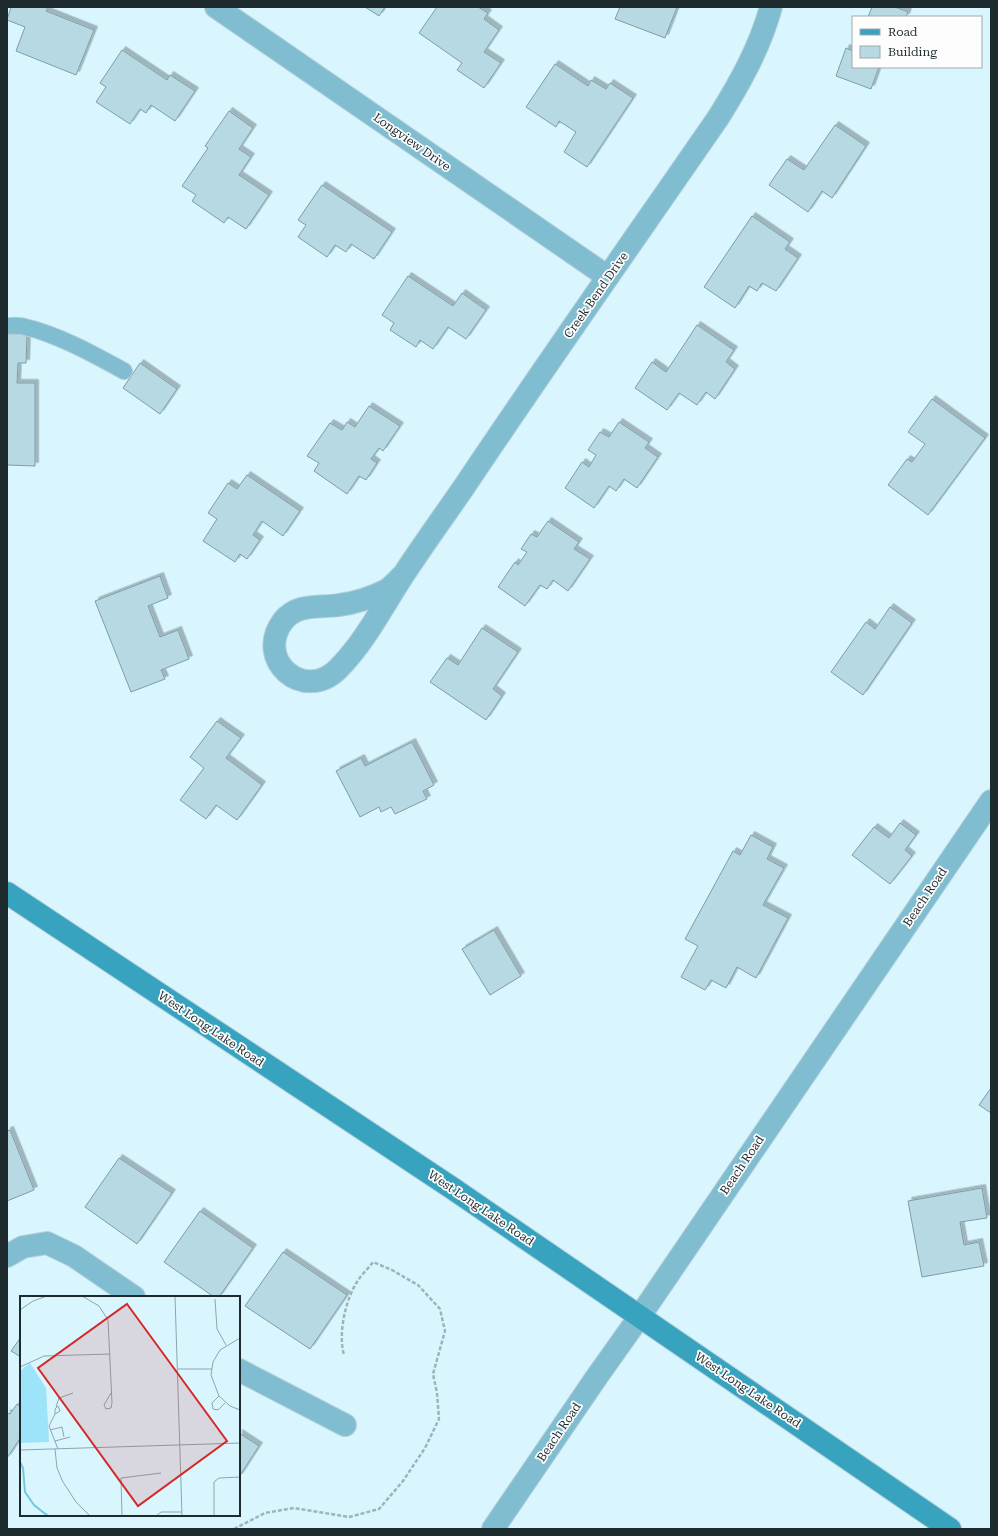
<svg xmlns="http://www.w3.org/2000/svg" width="998" height="1536" font-family="'Roboto Serif',serif">
  <style>
    .building { fill: #b6d9e4; stroke: #7c9da8; filter: url(#shadow) }
    .lines { fill: none; stroke-linecap: round; stroke-linejoin: round }
    .service-casing { stroke: #b7d1da; stroke-width: 18 }
    .minor-casing { stroke: #b7d1da; stroke-width: 24 }
    .tertiary-casing { stroke: #b7d1da; stroke-width: 24 }
    .secondary-casing { stroke: #b7d1da; stroke-width: 24 }
    .path { stroke: #9cb4bb; stroke-width: 2.5; stroke-dasharray: 4 2; stroke-linecap: butt }
    .service { stroke: #80bdd0; stroke-width: 16 }
    .minor { stroke: #80bdd0; stroke-width: 22 }
    .tertiary { stroke: #80bdd0; stroke-width: 22 }
    .secondary { stroke: #38a3bf; stroke-width: 22 }
    .labels { text-anchor: middle; dominant-baseline: central; stroke-width: 3.5; stroke-linejoin: round; paint-order: stroke }
    .street-label { font-size: 12px; fill: #1d2b2f; stroke: #fdfdfd }
    .inset-river { fill: none; stroke: #70c8e2; stroke-width: 2 }
    .inset-road { fill: none; stroke: #8ea5ac; stroke-width: 1 }
    .view { fill: #d62828; fill-opacity: 0.15; stroke: #d62828; stroke-width: 2 }
    .inset-edge { fill: none; stroke: #1d2b2f; stroke-width: 2 }
  </style>
  <defs>
    <filter id="shadow"><feDropShadow dx="3.5" dy="-3.5" stdDeviation="0" flood-color="#0004"/></filter>
  </defs>
  <rect width="100%" height="100%" fill="#d9f6ff"/>
  <path class="building" d="M11,7H48L46,11L94,30L76,75L16,51L25,27L7,20Z
    M365,7H385L379,16Z
    M437,7H478L488,13L484,19L499,30L484,52L501,63L484,88L457,70L462,63L419,33Z
    M620,7H677L665,38L615,19Z
    M872,7H895L908,12L906,17H868Z
    M846,48L853,51V67H879L871,89L836,76Z
    M122,50L167,80L170,75L195,91L175,121L151,105L146,113L140,109L130,124L96,102L106,87L100,83Z
    M555,64L588,86L591,80L606,89L610,83L633,98L587,167L564,152L576,132L559,121L556,127L526,107Z
    M229,111L253,128L239,149L251,157L239,175L269,195L246,229L228,217L224,223L192,201L196,195L182,186L208,148L205,146Z
    M835,125L866,146L832,198L822,191L808,212L769,185L787,159L804,170Z
    M322,185L392,232L374,259L351,244L346,252L335,245L327,257L298,237L306,225L298,220Z
    M752,216L790,242L785,249L798,258L776,291L762,283L757,291L749,286L735,308L704,287Z
    M408,276L453,306L462,293L486,310L466,339L448,327L433,349L420,340L416,347L390,330L394,323L382,315Z
    M697,325L734,350L726,362L735,369L715,399L706,392L697,405L679,393L667,410L635,388L652,362L666,372Z
    M7,334H27L26,363H18L17,383H35V466L7,465Z
    M140,363L177,389L160,414L123,388Z
    M932,399L985,438L928,515L888,485L907,459L912,462L925,444L908,432Z
    M369,406L400,426L383,451L379,448L371,459L377,463L366,480L359,476L347,494L314,471L319,463L307,456L330,423L342,430L347,422L355,427Z
    M619,422L649,442L645,448L658,457L637,488L624,479L616,491L609,486L594,508L565,488L582,462L589,467L596,455L588,450L600,432L609,437Z
    M247,475L300,511L283,536L262,521L253,535L260,540L247,559L240,554L235,562L203,541L217,519L208,513L228,483L237,489Z
    M548,521L579,542L574,549L590,559L568,591L553,580L547,589L540,585L525,606L498,587L515,562L518,565L527,552L521,549L531,534L537,537Z
    M160,576L168,598L148,606L160,637L178,630L189,659L161,670L165,679L131,692L95,601Z
    M890,607L912,623L863,695L831,672L866,622L875,629Z
    M482,628L518,652L493,689L502,696L486,720L430,682L447,658L458,665Z
    M217,721L241,738L226,758L262,785L237,820L216,805L206,819L180,800L204,768L190,757Z
    M412,742L434,785L423,791L427,799L395,814L391,807L381,812L379,807L360,817L336,771L361,758L365,766Z
    M900,823L916,835L905,850L912,856L890,884L852,855L874,827L889,838Z
    M751,835L773,847L767,859L784,868L763,905L788,918L756,978L737,967L726,988L711,980L705,990L681,977L698,946L685,939L733,851L740,855Z
    M494,930L521,976L490,995L462,949Z
    M991,1088V1113L979,1105Z
    M10,1130L34,1190L7,1201V1131Z
    M119,1158L172,1193L137,1244L85,1207Z
    M982,1188L987,1218L960,1222L964,1245L979,1242L984,1266L922,1277L908,1201Z
    M200,1211L253,1248L219,1297H214L164,1262Z
    M283,1252L347,1295L310,1349L245,1306Z
    M21,1337V1357L11,1351Z
    M17,1404L21,1407V1437L7,1458V1413L10,1414Z
    M239,1433L259,1446L239,1477Z"/>
  <g class="lines">
    <defs>
      <path id="service" d="M7,326C13,326 20,325 25,327C57,334 95,355 124,371"/>
      <path id="minor" d="M216,7L608,277
        M404,574C399,579 393,586 387,590C373,597 355,603 339,605C319,608 297,603 283,621C254,660 304,703 338,669C365,642 383,606 404,574C423,545 444,516 464,487C547,363 633,241 718,118C740,83 760,47 771,7
        M7,1256L23,1247L47,1243L74,1256L134,1297
        M239,1370L345,1425"/>
      <path id="tertiary" d="M493,1529L596,1378L640,1316L991,801"/>
      <path id="secondary" d="M7,893L452,1188L950,1529"/>
    </defs>
    <use href="#service" class="service-casing"/>
    <use href="#minor" class="minor-casing"/>
    <use href="#tertiary" class="tertiary-casing"/>
    <use href="#secondary" class="secondary-casing"/>
    <path class="path" d="M234,1529L265,1513L294,1508L349,1517L379,1509L403,1481L425,1448L439,1419L437,1393L433,1374L445,1331L440,1309L418,1285L392,1270L373,1262C368,1269 361,1275 357,1282C345,1301 338,1334 344,1355"/>
    <use href="#service" class="service"/>
    <use href="#minor" class="minor"/>
    <use href="#tertiary" class="tertiary"/>
    <use href="#secondary" class="secondary"/>
  </g>
  <g class="labels">
    <g class="street-label">
      <text transform="translate(412 142) rotate(35)">Longview Drive</text>
      <text transform="translate(596 295) rotate(-55)">Creek Bend Drive</text>
      <text transform="translate(925 897) rotate(-56)">Beach Road</text>
      <text transform="translate(211 1029) rotate(34)">West Long Lake Road</text>
      <text transform="translate(742 1165) rotate(-56)">Beach Road</text>
      <text transform="translate(481 1208) rotate(34)">West Long Lake Road</text>
      <text transform="translate(748 1390) rotate(34)">West Long Lake Road</text>
      <text transform="translate(559 1432) rotate(-56)">Beach Road</text>
    </g>
  </g>
  <g transform="translate(20 1296)">
    <rect width="220" height="220" fill="#d9f6ff"/>
    <path d="M10,67L26,92L29,146L0,147V75Z" fill="#9de3f9"/>
    <path class="inset-river" d="M0,166L3,172L5,196L14,209L28,220"/>
    <path class="inset-road" d="M62,0L79,10L88,24L92,107L91,112L86,113L84,109L91,97M155,0L162,220M195,3L197,33L206,49M0,14L13,5L27,0M220,42L200,54L193,66L191,79L199,100L210,110L220,114M0,71L24,60L90,58M158,73H192M199,100L192,107L193,113L198,114L205,107M36,111L39,102L53,97M35,118V113L38,110L40,115L35,118L29,130L38,153M30,134L42,131L44,141M35,145L50,141M35,153L37,172L43,186L56,206L70,220M0,154L220,147M102,220L101,182L141,177M136,220L141,216H162M194,220V186L199,182L220,181"/>
    <path class="view" d="M107,8L207,145L118,210L18,72Z"/>
    <rect width="220" height="220" class="inset-edge"/>
  </g>
  <rect width="998" height="1536" fill="none" stroke="#1d2b2f" stroke-width="16"/>
  <rect x="852" y="16" width="130" height="52" fill="#fdfdfd" stroke="#a3a9ab"/>
  <rect x="860" y="29" width="20" height="6" fill="#38a3bf" stroke="#a3a9ab"/>
  <text x="888" y="36" font-size="12" fill="#1d2b2f">Road</text>
  <rect x="860" y="46" width="20" height="12" fill="#b6d9e4" stroke="#a3a9ab"/>
  <text x="888" y="56" font-size="12" fill="#1d2b2f">Building</text>
</svg>
